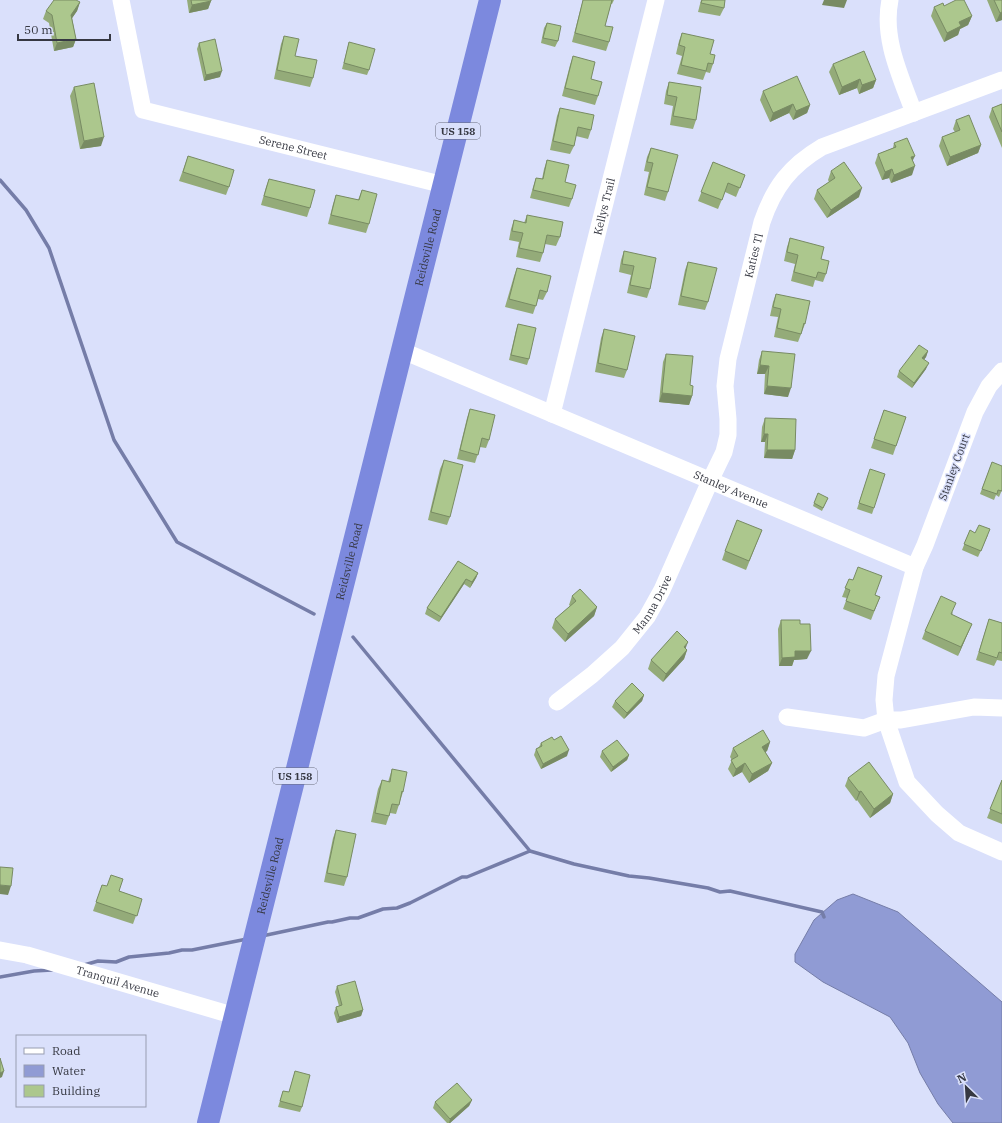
<svg xmlns="http://www.w3.org/2000/svg" width="1002" height="1123" font-family="'IBM Plex Serif',serif">
  <style>
    .water { fill: #909bd4; stroke: #757da8 }
    .lines { fill: none; stroke-linecap: round; stroke-linejoin: round }
    .stream { stroke: #757da8; stroke-width: 3.5 }
    .minor { stroke: #fff; stroke-width: 17 }
    .highway { stroke: #7c89de; stroke-width: 22 }
    .wall { fill: #94ab79 }
    .shaded-wall { fill: #788b63 }
    .building { fill: #acc78d; stroke: #788b63 }
    .labels { text-anchor: middle; dominant-baseline: central; stroke-width: 3; stroke-linejoin: round; paint-order: stroke }
    .shield { fill: #dae0fb; stroke: #676a7a; stroke-width: 1 }
    .shield-label { font-size: 10px; font-weight: bold; fill: #363842 }
    .street-label { font-size: 11px; fill: #363842; stroke: #dae0fb }
  </style>
  <rect width="100%" height="100%" fill="#dae0fb"/>
  <path class="water" d="M853,894L898,912L1002,1002V1123H953L938,1104L920,1073L908,1043L890,1017L823,982L795,962V954L814,920L837,900Z"/>
  <g class="lines">
    <path class="stream" d="M0,180L26,210L49,248L114,440L177,542L314,614
      M353,637L530,851L574,864L629,876L649,878L708,888L720,892L730,891L822,912L824,917
      M262,936L328,922H332L350,918H358L383,909L397,908L410,903L462,877H467L530,851
      M84,965L98,961L116,962L129,957L169,953L182,950H192L247,939
      M0,977L34,971L52,970"/>
    <g class="minor">
      <path id="s1" d="M121,0L143,110L444,185"/>
      <path d="M890,0C882,39 901,77 914,113"/>
      <path id="s2" d="M403,351L915,567"/>
      <path d="M1002,371L989,386L975,412L925,545L915,567L886,676L884,700L886,720L907,782L937,814L959,833L1002,852"/>
      <path id="s3" d="M552,414L656,0"/>
      <path id="s4" d="M557,702L592,675L622,648L647,617L662,590L710,481L724,452L728,435V419L725,386L728,359L762,222C774,187 790,166 822,147L1002,80"/>
      <path d="M787,717L864,728L886,720H901L974,707L1002,708"/>
      <path id="s5" d="M0,950L27,955L235,1016"/>
    </g>
    <path class="highway" id="s6" d="M208,1123L490,0"/>
  </g>
  <path class="wall" d="M187,0H211V1L208,9L189,13Z
    M583,0H614L612,4H611L605,26L609,42L606,51L572,42L581,7Z
    M701,0H725L724,8L720,16L698,12Z
    M987,0H1002V20L996,22Z
    M80,2L77,11L72,18L76,39L73,47L54,51L49,23L43,19L46,11Z
    M944,6L972,16L968,25L960,29L958,35L944,42L931,16L934,7Z
    M547,23L558,41L555,47L541,43L544,28Z
    M682,33L710,54L713,64L710,73L706,72L703,80L677,74L682,56L676,54L679,41Z
    M284,36L295,56L313,78L310,87L274,79L281,44Z
    M349,42L369,70L367,75L342,69Z
    M199,43L220,77L204,81L197,49Z
    M573,56L591,79L598,96L595,105L562,96L570,65Z
    M833,64L876,80L873,88L859,94L857,88L839,95L829,72Z
    M669,82L696,120L693,129L670,125L673,106L664,104L666,91Z
    M74,87L101,146L80,149L70,96Z
    M763,91L810,105L807,113L793,120L789,113L770,122L760,100Z
    M1002,104V148L989,117L992,108Z
    M560,108L591,130L588,139L576,136L574,146L570,154L550,150L557,116Z
    M956,120L981,145L978,153L947,166L939,146L942,137L955,132L953,129Z
    M894,143L913,161L912,175L891,183L889,178L882,180L875,163L878,154L893,148Z
    M651,148L668,192L665,201L644,195L649,172L644,171L647,157Z
    M188,156L229,187L226,195L179,181Z
    M547,160L565,182L572,199L569,207L530,198L533,187L536,178L542,179L544,169Z
    M713,162L745,175L736,197L725,192L718,209L698,201Z
    M831,171L859,197L827,218L814,199L817,190L829,182L828,180Z
    M269,179L310,208L307,217L261,205L266,187Z
    M362,190L369,224L366,233L328,224L333,204L336,195L358,200Z
    M527,215L560,237L556,246L545,244L543,253L540,262L516,257L519,242L509,240L511,229L514,220L524,223Z
    M790,238L821,259L826,274L823,282L815,280L813,287L791,281L795,264L784,261L787,247Z
    M624,251L650,289L647,298L627,293L631,275L619,272L621,260Z
    M688,262L708,302L705,310L678,305L685,270Z
    M517,268L547,292L543,300L538,299L533,314L505,307L514,276Z
    M776,294L805,324L798,342L774,337L778,317L770,316L773,302Z
    M518,324L529,359L527,365L509,360L516,330Z
    M604,329L627,370L624,378L595,372L601,338Z
    M762,351L788,397L764,394L765,374H757L759,360Z
    M928,351L926,357L924,360L926,369L912,388L897,377L899,371Z
    M666,354L690,385L692,396L689,405L659,402L663,362Z
    M470,409L489,440L486,448L480,447L475,463L457,459L467,418Z
    M884,410L906,417L893,455L871,448Z
    M765,418L795,450L792,459L764,458L765,442H761L762,427Z
    M444,460L450,517L447,525L428,520L440,469Z
    M992,462L1002,490L999,497L996,495L994,500L980,494Z
    M868,475L874,508L872,514L857,509Z
    M828,498L822,511L813,506L814,503Z
    M762,530L746,570L722,560L725,551Z
    M970,530L975,533L988,535L978,557L962,550Z
    M458,561L478,573L476,578L470,588L464,584L439,622L425,614L427,608Z
    M849,579L875,595L880,597L871,620L843,609L847,598L842,597Z
    M572,596L597,607L594,616L565,642L552,628L555,619L570,606L569,605Z
    M953,612L952,615L972,624L968,633L958,656L922,639L925,631Z
    M989,619L1002,623V661L997,660L994,666L976,660Z
    M781,620L800,624L807,659L794,660L792,666H779L778,629Z
    M687,650L684,659L663,682L648,669L651,660Z
    M644,695L642,701L624,719L612,707L615,701Z
    M554,740L567,756L541,769L534,755L536,749L539,747L541,743Z
    M770,742L767,751L765,752L772,763L768,771L749,783L742,772L733,777L728,769L732,760L730,757L733,748Z
    M602,751L629,755L627,760L611,772L600,757Z
    M392,769L403,792L396,814L390,813L386,825L371,822L378,789L382,780L388,782Z
    M848,778L893,794L890,803L870,818L857,800L856,801L845,786Z
    M1002,780V824L987,818Z
    M336,830L347,877L344,886L324,882L333,838Z
    M102,885L142,899L133,924L93,911Z
    M337,986L363,1010L361,1016L337,1023L334,1013L336,1007L339,1006L335,992Z
    M295,1071L302,1107L300,1112L278,1107L283,1091L289,1092Z
    M472,1100L469,1106L450,1123H447L433,1108L435,1102Z"/>
  <path class="shaded-wall" d="M824,0H847L844,8L822,5Z
    M211,1L208,9L189,13L192,5Z
    M80,2L77,11L68,24L71,15Z
    M1002,12V20L996,22L1000,13Z
    M972,16L968,25L960,29L958,35L944,42L947,33L959,22Z
    M76,39L73,47L54,51L57,43Z
    M222,71L220,77L204,81L206,75Z
    M860,79L857,88L839,95L842,87Z
    M876,80L873,88L859,94L862,85Z
    M793,104L789,113L770,122L773,113Z
    M810,105L807,113L793,120L796,111Z
    M104,137L101,146L80,149L84,141Z
    M981,145L978,153L947,166L950,157Z
    M915,156L911,164V157Z
    M915,166L912,175L891,183L894,175Z
    M892,169L889,178L882,180L885,172Z
    M862,188L859,197L827,218L831,210Z
    M928,351L926,357L920,364L922,358Z
    M929,363L926,369L912,388L914,383Z
    M760,365L769,366L765,374H757Z
    M767,386L791,388L788,397L764,394Z
    M662,393L692,396L689,405L659,402Z
    M764,434H768L765,442H761Z
    M767,450H795L792,459L764,458Z
    M478,573L476,578L470,588L472,582Z
    M466,579L464,584L439,622L441,617Z
    M597,607L594,616L565,642L568,634Z
    M972,624L968,633L958,656L961,647Z
    M688,642L685,650L684,647Z
    M687,650L684,659L663,682L666,674Z
    M795,651H811L807,659L794,660L792,666H779L782,658Z
    M644,695L642,701L624,719L627,713Z
    M770,742L767,751L759,756L762,747Z
    M569,750L567,756L541,769L543,764Z
    M629,755L627,760L611,772L613,767Z
    M745,763L742,772L733,777L736,769Z
    M772,763L768,771L749,783L752,774Z
    M861,791L857,800L856,801L859,792Z
    M893,794L890,803L870,818L874,809Z
    M0,885L11,886L8,895L0,894Z
    M363,1010L361,1016L337,1023L339,1017Z
    M4,1071L2,1077L0,1078V1073Z
    M472,1100L469,1106L450,1123H449L450,1119Z"/>
  <path class="building" d="M54,0H76L80,2L71,15L76,39L57,43L52,15L46,11Z
    M191,0H211V1L192,5Z
    M583,0H612L605,26L613,27L609,42L575,33Z
    M702,0H725L724,8L701,3Z
    M956,0H964L972,16L959,22L961,26L947,33L934,7L943,3L944,6Z
    M994,0H1002V12L1000,13Z
    M547,23L561,26L558,41L543,38Z
    M682,33L714,40L710,54L715,55L713,64L708,63L706,71L681,65L685,47L679,45Z
    M284,36L299,39L295,56L317,60L313,78L277,70Z
    M215,39L222,71L206,75L199,43Z
    M349,42L375,49L369,70L344,63Z
    M864,51L876,80L862,85L860,79L842,87L833,64Z
    M573,56L595,62L591,79L602,82L598,96L565,88Z
    M797,76L810,105L796,111L793,104L773,113L763,91Z
    M669,82L701,87L696,120L673,116L677,97L667,95Z
    M94,83L104,137L84,141L74,87Z
    M1002,104V132L992,108Z
    M560,108L594,115L591,130L578,127L574,146L553,141Z
    M969,115L981,145L950,157L942,137L960,130L956,120Z
    M907,138L915,156L911,157L915,166L894,175L892,169L885,172L878,154L896,147L894,143Z
    M651,148L678,155L668,192L647,187L653,163L647,162Z
    M188,156L234,170L229,187L183,172Z
    M547,160L569,165L565,182L576,185L572,199L533,190L536,178L543,179Z
    M713,162L745,175L740,188L728,183L722,200L701,192Z
    M844,162L862,188L831,210L817,190L835,178L831,171Z
    M269,179L315,190L310,208L264,196Z
    M362,190L377,194L369,224L331,215L336,195L359,200Z
    M527,215L563,222L560,237L547,235L543,253L519,248L523,233L512,231L514,220L526,223Z
    M790,238L824,247L821,259L829,261L826,274L818,272L816,278L794,272L798,255L787,252Z
    M624,251L656,258L650,289L630,285L634,266L622,264Z
    M688,262L717,268L708,302L681,296Z
    M517,268L551,276L547,292L540,290L536,306L509,299Z
    M776,294L810,301L805,324L804,323L801,334L777,328L781,309L773,307Z
    M518,324L536,328L529,359L511,355Z
    M604,329L635,336L627,370L598,363Z
    M919,345L928,351L922,358L929,363L914,383L899,371Z
    M762,351L795,354L791,388L767,386L769,366L760,365Z
    M666,354L693,356L690,385L693,386L692,396L662,393Z
    M470,409L495,415L489,440L482,438L478,455L460,450Z
    M884,410L906,417L896,446L874,439Z
    M765,418L796,419L795,450H767L768,434H764Z
    M444,460L463,465L450,517L431,512Z
    M992,462L1002,466V491L998,490L997,494L982,489Z
    M870,469L885,474L874,508L859,503Z
    M818,493L828,498L823,508L814,503Z
    M737,520L762,530L749,561L725,551Z
    M979,525L990,529L981,551L964,544L970,530L975,533Z
    M458,561L478,573L472,582L466,579L441,617L427,608Z
    M858,567L882,576L875,595L880,597L874,611L846,601L850,590L845,588L849,579L853,580Z
    M580,589L597,607L568,634L555,619L576,601L572,596Z
    M941,596L956,603L951,614L972,624L961,647L925,631Z
    M989,619L1002,623V653L999,652L997,658L979,652Z
    M781,620H800V624H810L811,651H795V657L782,658Z
    M677,631L688,642L684,647L687,650L666,674L651,660Z
    M632,683L644,695L627,713L615,701Z
    M763,730L770,742L762,747L772,763L752,774L745,763L736,769L731,760L738,756L733,748Z
    M561,736L569,750L543,764L536,749L542,746L541,743L552,737L554,740Z
    M617,740L629,755L613,767L602,751Z
    M869,762L893,794L874,809L861,791L859,792L848,778Z
    M392,769L407,772L403,792L402,791L399,805L392,804L389,816L375,813L382,780L390,782Z
    M1002,780V814L990,809Z
    M336,830L356,834L347,877L327,873Z
    M0,867L13,868L11,886L0,885Z
    M111,875L123,879L119,891L142,899L137,916L96,902L102,885L107,886Z
    M355,981L363,1010L339,1017L336,1007L342,1005L337,986Z
    M0,1058L4,1071L0,1073Z
    M295,1071L310,1075L302,1107L280,1101L283,1091L289,1092Z
    M457,1083L472,1100L450,1119L435,1102Z"/>
  <g class="labels">
    <g class="shield">
      <rect x="436" y="123" width="44" height="16" rx="3"/>
      <rect x="273" y="768" width="44" height="16" rx="3"/>
    </g>
    <g class="shield-label">
      <text x="458" y="131">US 158</text>
      <text x="295" y="776">US 158</text>
    </g>
    <g class="street-label">
      <text stroke="none"><textPath href="#s1" startOffset="267">Serene Street</textPath></text>
      <text stroke="none"><textPath href="#s3" startOffset="214">Kellys Trail</textPath></text>
      <text stroke="none"><textPath href="#s6" startOffset="903">Reidsville Road</textPath></text>
      <text stroke="none"><textPath href="#s4" startOffset="507">Katies Tl</textPath></text>
      <text transform="translate(954 467) rotate(-70)">Stanley Court</text>
      <text stroke="none"><textPath href="#s2" startOffset="356">Stanley Avenue</textPath></text>
      <text stroke="none"><textPath href="#s6" startOffset="579">Reidsville Road</textPath></text>
      <text stroke="none"><textPath href="#s4" startOffset="138">Manna Drive</textPath></text>
      <text stroke="none"><textPath href="#s6" startOffset="255">Reidsville Road</textPath></text>
      <text stroke="none"><textPath href="#s5" startOffset="122">Tranquil Avenue</textPath></text>
    </g>
  </g>
  <rect x="16" y="1035" width="130" height="72" fill="#dae0fb" stroke="#989db1"/>
  <rect x="24" y="1048" width="20" height="6" fill="#ffffff" stroke="#989db1"/>
  <text x="52" y="1055" font-size="12" fill="#363842">Road</text>
  <rect x="24" y="1065" width="20" height="12" fill="#909bd4" stroke="#989db1"/>
  <text x="52" y="1075" font-size="12" fill="#363842">Water</text>
  <rect x="24" y="1085" width="20" height="12" fill="#acc78d" stroke="#989db1"/>
  <text x="52" y="1095" font-size="12" fill="#363842">Building</text>
  <g transform="translate(966 1087) rotate(335)" stroke="#dae0fb" stroke-width="3" paint-order="stroke">
  <path d="M0-3L7 15L0 10L-7 15Z" fill="#363842"/>
  <text y="-6" font-size="11" font-weight="bold" text-anchor="middle" fill="#363842">N</text>
  </g>
  <path d="M18 34v6h92v-6" fill="none" stroke="#363842" stroke-width="2"/>
  <text x="24" y="34" font-size="12" fill="#363842" stroke="#dae0fb" stroke-width="3" paint-order="stroke">50 m</text>
</svg>
